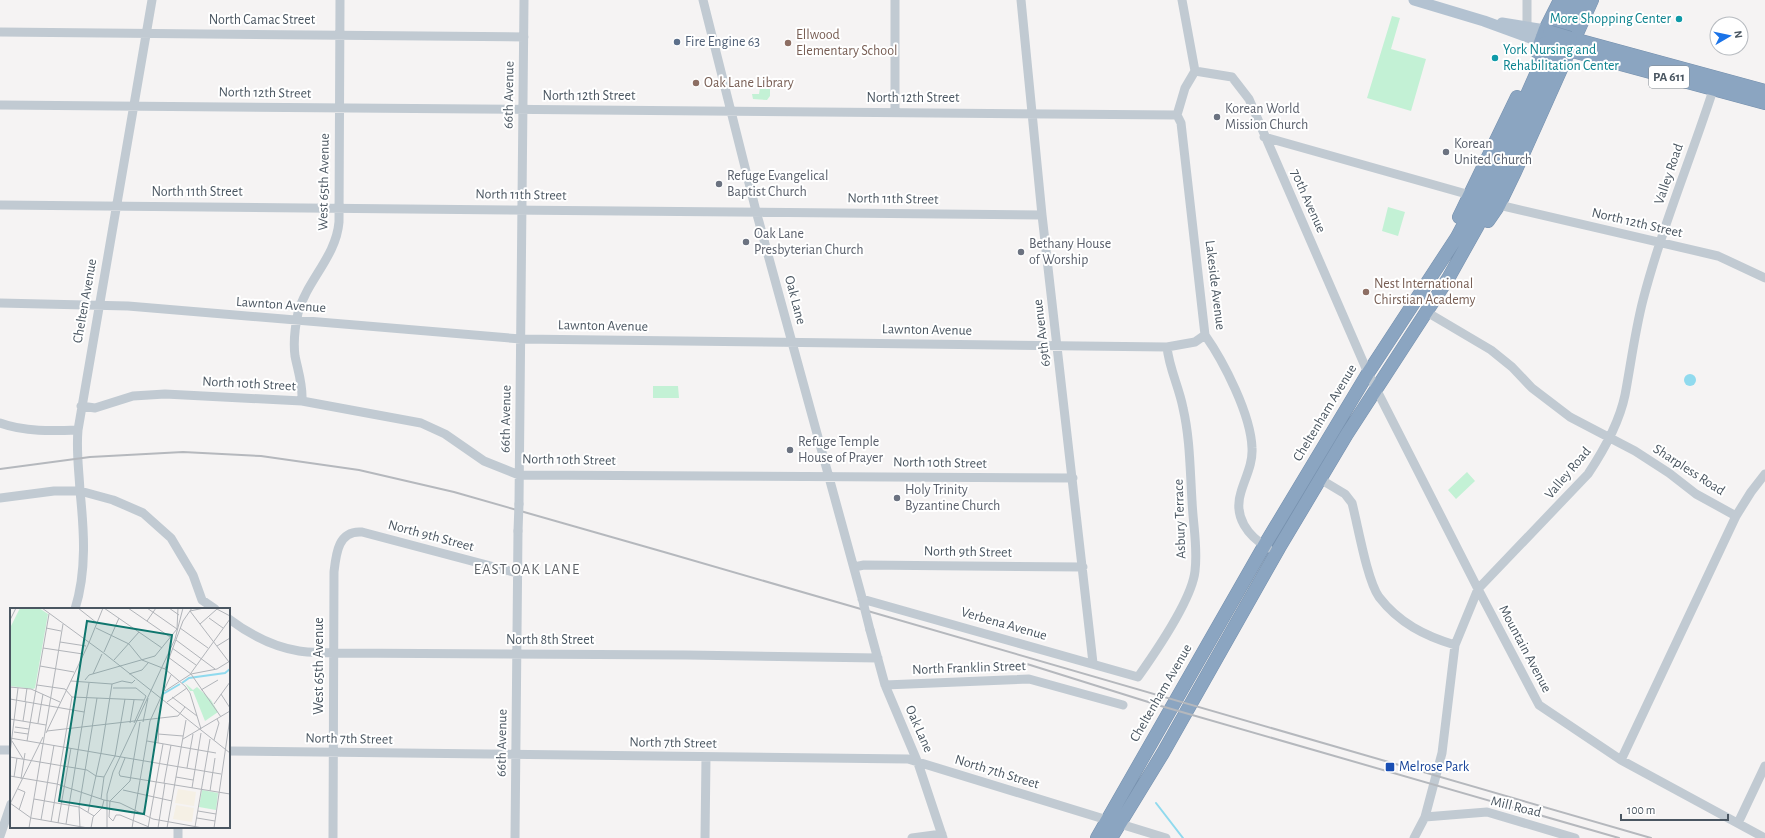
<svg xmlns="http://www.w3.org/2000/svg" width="1765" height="838" font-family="'Alegreya Sans',sans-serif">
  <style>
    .green { fill: #c3f1d5 }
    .water { fill: #90daee }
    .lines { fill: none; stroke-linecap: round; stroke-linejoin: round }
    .stream { stroke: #90daee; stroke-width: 2 }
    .highway-casing { stroke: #7690ad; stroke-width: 14 }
    .minor { stroke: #c1cad2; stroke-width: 9 }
    .major { stroke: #b3c2d1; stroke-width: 11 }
    .highway { stroke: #8ba5c1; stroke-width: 13 }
    .rail { stroke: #b5b8bd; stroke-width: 2 }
    .highway-bridge-casing { stroke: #7690ad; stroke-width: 14; stroke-linecap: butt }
    .minor-bridge { stroke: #c1cad2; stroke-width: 9 }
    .highway-bridge { stroke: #8ba5c1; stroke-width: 13 }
    .culture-dot { fill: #0f9aa8; stroke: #fff; stroke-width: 1.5 }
    .service-dot { fill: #5c6f8a; stroke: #fff; stroke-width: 1.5 }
    .education-dot { fill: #8d6e63; stroke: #fff; stroke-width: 1.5 }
    .worship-dot { fill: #6b7280; stroke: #fff; stroke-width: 1.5 }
    .transit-dot { fill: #1a4fb4; stroke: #fff; stroke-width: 1.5 }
    .labels { text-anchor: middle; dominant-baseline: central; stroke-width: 4; stroke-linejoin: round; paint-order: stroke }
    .shield { fill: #fff; stroke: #808990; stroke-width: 1 }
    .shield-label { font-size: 13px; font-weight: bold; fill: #4a5661 }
    .culture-label { font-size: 14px; fill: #0d838f; stroke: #fff; text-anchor: end }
    .street-label { font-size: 14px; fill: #4a5661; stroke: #fff }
    .education-label { font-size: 14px; fill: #785e54; stroke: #fff; text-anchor: start }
    .service-label { font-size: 14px; fill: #4e5e75; stroke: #fff; text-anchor: start }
    .worship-label { font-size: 14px; fill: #5b616d; stroke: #fff; text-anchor: start }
    .transit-label { font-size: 14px; fill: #164399; stroke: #fff; text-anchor: start }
    .neighbourhood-label { font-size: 15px; letter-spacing: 1px; fill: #5f6368; stroke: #fff }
    .inset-river { fill: none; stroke: #90daee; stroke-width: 2 }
    .inset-road { fill: none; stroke: #b1b4b9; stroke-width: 1 }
    .view { fill: #0f766e; fill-opacity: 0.15; stroke: #0f766e; stroke-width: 2 }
    .inset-edge { fill: none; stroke: #4a5661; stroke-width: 2 }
  </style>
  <rect width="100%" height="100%" fill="#f5f3f3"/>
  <path class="green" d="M1392,16L1400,18L1391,49L1426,59L1411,111L1367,98Z
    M761,82H770V96L767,100L753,99L752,94H759Z
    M1388,207L1405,212L1398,236L1382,231Z
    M653,386H678L679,398H653Z
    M1467,472L1475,481L1456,499L1448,490Z"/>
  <path class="water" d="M1684 380a6 6 0 1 1 12 0a6 6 0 1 1-12 0Z"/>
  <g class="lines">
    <path class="stream" d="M1156,803L1183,838"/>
    <defs>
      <path id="highway" d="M1570,38L1765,91
        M1565,49L1765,103
        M1537,52L1545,30L1559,2
        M1459,217L1517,97
        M1488,221L1499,205L1515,172L1592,0
        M1097,838L1264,546L1368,373L1457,237L1497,162L1569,0
        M1111,838L1163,753L1279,548L1347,434L1449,277L1477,227L1498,185L1580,0"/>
    </defs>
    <use href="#highway" class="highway-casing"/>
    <path class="minor" d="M703,0L756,211L864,605
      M1021,0L1042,215L1093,663
      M1182,0L1195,71L1185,88L1177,115L1181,123L1205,335C1224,362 1251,415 1252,448C1253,464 1245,478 1241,492C1233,517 1248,536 1268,548
      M1527,26V0
      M0,32L524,37
      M1195,71L1232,77L1249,99L1368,373L1478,589L1539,705L1621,760L1765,838
      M0,105L1177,115
      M895,112V0
      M1264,137L1470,195
      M0,205L1042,215
      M1499,205L1718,256L1765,278
      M0,303L128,306L521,339L1167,347L1195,342L1205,335
      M1425,311L1491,350L1512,367L1532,388L1570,417L1635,451L1669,473L1696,494L1736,516
      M302,401C303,385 298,371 295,356C293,341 295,327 298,313C307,280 336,257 339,222L340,0
      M81,406L95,408L133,396L165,394L302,401L421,423L445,434L484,461L519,475L1073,478
      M0,423C24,432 53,431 78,430
      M1320,479L1345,494L1352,503C1358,526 1367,580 1379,597C1399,623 1425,636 1455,645
      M0,498L54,491H80L113,500L143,513L171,538L193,575L202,600L215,609
      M519,504L524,0
      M854,567L864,565L1083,567
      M862,599L1138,677C1155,653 1192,600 1195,571C1198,547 1193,525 1192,501C1190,470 1190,438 1183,408C1179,387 1169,368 1167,347
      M75,609C87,571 84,530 80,491C79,470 76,451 78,430L152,0
      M229,619C249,634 274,647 299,651C310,653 322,652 333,653L687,655L878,658
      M870,630L885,685L918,763L943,838
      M885,685L1029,679L1123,705
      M0,750H11
      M229,751L908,759L1166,838
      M1621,760L1736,516L1751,492L1765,474
      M1425,817L1487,812L1575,838
      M1738,823L1765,766
      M0,836L11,804
      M178,838V827
      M333,838L334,572C336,554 338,530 362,532L517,573
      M515,838L518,531
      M705,838L706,757
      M912,838L942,834
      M1414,838L1425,817L1442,753L1455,645L1478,589L1588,474C1604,450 1619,424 1625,395C1631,363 1635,331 1643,300C1662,227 1692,156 1715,84"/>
    <path class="major" d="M1414,0L1484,21L1541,42
      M1502,23L1545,30"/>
    <use href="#highway" class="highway"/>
    <path class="rail" d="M0,469L90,457L183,452L261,456L359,470L454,492L664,552L1651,838
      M1027,664L1161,706L1619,838"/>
    <defs>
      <path id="highway-bridge" d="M1550,32L1570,38
        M1545,43L1565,49"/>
    </defs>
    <use href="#highway-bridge" class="highway-bridge-casing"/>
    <path class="minor-bridge" d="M518,531L519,504
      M864,606L870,630"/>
    <use href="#highway-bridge" class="highway-bridge"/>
  </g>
  <g class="culture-dot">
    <circle cx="1679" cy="19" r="4"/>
    <circle cx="1495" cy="58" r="4"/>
  </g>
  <circle class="service-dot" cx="677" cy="42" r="4"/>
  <g class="education-dot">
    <circle cx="788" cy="43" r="4"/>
    <circle cx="696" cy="83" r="4"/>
    <circle cx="1366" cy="292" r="4"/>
  </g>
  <g class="worship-dot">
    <circle cx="1217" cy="117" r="4"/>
    <circle cx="1446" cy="152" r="4"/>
    <circle cx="719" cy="184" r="4"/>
    <circle cx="746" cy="242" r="4"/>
    <circle cx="1021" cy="252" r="4"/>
    <circle cx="790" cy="450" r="4"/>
    <circle cx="897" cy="498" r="4"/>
  </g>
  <rect class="transit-dot" x="1385" y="762" width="10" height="10" rx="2"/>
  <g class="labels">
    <rect class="shield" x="1649" y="66" width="40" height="22" rx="3"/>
    <g class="shield-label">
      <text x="1669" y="77">PA 611</text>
    </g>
    <g class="culture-label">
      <text x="1671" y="19">More Shopping Center</text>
      <text x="1503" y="50" text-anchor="start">York Nursing and<tspan x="1503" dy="16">Rehabilitation Center</tspan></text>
    </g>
    <g class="street-label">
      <text x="262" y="20">North Camac Street</text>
      <text transform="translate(265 93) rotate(1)">North 12th Street</text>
      <text transform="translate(509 95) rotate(-89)">66th Avenue</text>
      <text x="589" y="96">North 12th Street</text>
      <text x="913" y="98">North 12th Street</text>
      <text transform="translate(1669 174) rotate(-71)">Valley Road</text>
      <text transform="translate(324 182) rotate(-89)">West 65th Avenue</text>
      <text x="197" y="192">North 11th Street</text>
      <text transform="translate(521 195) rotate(1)">North 11th Street</text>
      <text transform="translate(893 199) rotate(1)">North 11th Street</text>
      <text transform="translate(1308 201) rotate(66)">70th Avenue</text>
      <text transform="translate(1637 223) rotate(13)">North 12th Street</text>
      <text transform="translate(1215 285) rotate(83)">Lakeside Avenue</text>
      <text transform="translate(795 300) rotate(75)">Oak Lane</text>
      <text transform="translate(85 301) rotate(-80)">Chelten Avenue</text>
      <text transform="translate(281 305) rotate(4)">Lawnton Avenue</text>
      <text transform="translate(603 326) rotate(1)">Lawnton Avenue</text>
      <text transform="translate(927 330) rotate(1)">Lawnton Avenue</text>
      <text transform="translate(1042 333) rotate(-97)">69th Avenue</text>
      <text transform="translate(249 384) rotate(3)">North 10th Street</text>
      <text transform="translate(1325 413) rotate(-59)">Cheltenham Avenue</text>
      <text transform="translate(506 419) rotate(-89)">66th Avenue</text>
      <text transform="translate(569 460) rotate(1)">North 10th Street</text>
      <text transform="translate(940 463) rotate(1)">North 10th Street</text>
      <text transform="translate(1689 470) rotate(33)">Sharpless Road</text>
      <text transform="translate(1568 473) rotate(-50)">Valley Road</text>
      <text transform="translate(1180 519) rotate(-92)">Asbury Terrace</text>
      <text transform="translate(431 536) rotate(15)">North 9th Street</text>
      <text transform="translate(968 552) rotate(1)">North 9th Street</text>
      <text transform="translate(1004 624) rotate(16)">Verbena Avenue</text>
      <text x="550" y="640">North 8th Street</text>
      <text transform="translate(1525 649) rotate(62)">Mountain Avenue</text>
      <text transform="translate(319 666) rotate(-90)">West 65th Avenue</text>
      <text transform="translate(969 668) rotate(-2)">North Franklin Street</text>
      <text transform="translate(1161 693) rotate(-60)">Cheltenham Avenue</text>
      <text transform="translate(919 729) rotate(66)">Oak Lane</text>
      <text transform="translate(349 739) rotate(1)">North 7th Street</text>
      <text transform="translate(502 743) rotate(-89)">66th Avenue</text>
      <text transform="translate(673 743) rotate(1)">North 7th Street</text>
      <text transform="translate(997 772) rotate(17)">North 7th Street</text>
      <text transform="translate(1516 807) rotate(14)">Mill Road</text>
    </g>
    <g class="education-label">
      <text x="796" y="35">Ellwood<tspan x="796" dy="16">Elementary School</tspan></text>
      <text x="704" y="83">Oak Lane Library</text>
      <text x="1374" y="284">Nest International<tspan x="1374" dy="16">Chirstian Academy</tspan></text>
    </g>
    <g class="service-label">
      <text x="685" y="42">Fire Engine 63</text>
    </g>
    <g class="worship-label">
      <text x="1225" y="109">Korean World<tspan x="1225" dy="16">Mission Church</tspan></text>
      <text x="1454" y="144">Korean<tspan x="1454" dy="16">United Church</tspan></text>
      <text x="727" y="176">Refuge Evangelical<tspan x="727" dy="16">Baptist Church</tspan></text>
      <text x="754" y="234">Oak Lane<tspan x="754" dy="16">Presbyterian Church</tspan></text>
      <text x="1029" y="244">Bethany House<tspan x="1029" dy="16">of Worship</tspan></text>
      <text x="798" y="442">Refuge Temple<tspan x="798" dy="16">House of Prayer</tspan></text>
      <text x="905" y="490">Holy Trinity<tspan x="905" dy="16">Byzantine Church</tspan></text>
    </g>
    <g class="transit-label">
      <text x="1399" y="767">Melrose Park</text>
    </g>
    <g class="neighbourhood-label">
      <text x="527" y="569">EAST OAK LANE</text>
    </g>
  </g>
  <g transform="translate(10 608)">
    <rect width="220" height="220" fill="#f5f3f3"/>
    <path d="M10,0H29L38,6L25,80L23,81L0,78V20ZM175,75L183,82L187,79L201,92L208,104L195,113L183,83H180ZM192,182L208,185L206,202L189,199Z" fill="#c3f1d5"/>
    <path d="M168,181L186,184L184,198L165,195ZM166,197L184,200L182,214L163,211Z" fill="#f5f0e5"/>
    <path class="inset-river" d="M172,75L179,70L215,65L220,61M153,86L170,76"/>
    <path class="inset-road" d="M32,0L95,46L220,145M68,0L87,15M94,0L152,40M118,0L160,29M137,0L167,21M159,0L169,7M205,0L220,8M180,3L219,54M180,3L194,0M199,10L213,20M0,12L6,0M137,13L146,0M190,16L207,1M36,20L51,23M86,20L119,36L132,52L155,61L175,78L180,85L191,121M170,20L198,40M166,32L205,61M50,34L76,38M78,37L93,0M207,38L220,30M33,40L73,46M162,40L186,57M94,44L109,10M158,49L181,66L211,109M104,52L129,24M30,58L64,64M155,61L173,13L182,0M181,65L220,11M83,66L92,46M119,66L132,62L138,55M75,72L79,67L145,48L167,21L168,0M61,73L102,76L112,73L122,75L125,72M27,77L55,81L62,89L134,92M0,79L21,81L50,94M103,80H126L136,88L124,115M191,82L208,72M155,83L181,66L207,61L220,53M211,86L220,100M162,89L187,108M0,91L74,104M15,94L17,80M157,94L177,80M204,96L220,74M0,111L36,117M13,113L16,94M133,114L138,90M28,115L33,86M120,115L124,92M5,119L19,121M37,123L168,108L175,99M4,124L18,126M36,125L78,37M148,126L173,128M0,130L211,166M173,131L220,103M204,132L209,115L207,111M2,133L13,151M17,133L39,6M137,133L206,145M148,135L149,111M0,145L8,80M0,149L77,162L86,168L94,169M115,150L109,165L110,168L220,186M177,160L183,126M0,168L47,176L94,192L110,195L143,211L193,220M4,169L7,150M166,169L183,172M11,171L15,145M154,175L161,137M182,180L191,125M8,181L15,184L9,202M113,182L162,193M200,183L205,150M24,191L69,199L84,208M91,191L94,169L105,148L115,91M0,195L21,210L78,220M0,196L33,129M188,203L206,206M78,204L91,145L102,76M187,210L205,213M31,212L44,137M103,213L99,209L100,193L120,173L130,114M103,213L106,207H110L139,219M41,214L62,89M48,215L61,140M56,216L79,75M185,219L200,131M19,220L53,16M70,220L69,199L87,90M81,220L83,209L92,200L94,192M97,220V186L103,164L165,31L173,0M122,220L140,113L161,67M138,220L153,136M148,220L155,175M157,220L176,112M204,220L220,110"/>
    <path class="view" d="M77,13L162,27L134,206L49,193Z"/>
    <rect width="220" height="220" class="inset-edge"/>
  </g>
  <g transform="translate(1729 36) rotate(81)"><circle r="19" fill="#ffffff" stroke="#b7bbc0"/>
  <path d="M0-3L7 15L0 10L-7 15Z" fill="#1a73e8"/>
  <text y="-6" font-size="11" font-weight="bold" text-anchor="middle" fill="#4a5661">N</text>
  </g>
  <path d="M1621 814v6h107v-6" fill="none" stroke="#4a5661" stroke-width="2"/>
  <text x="1627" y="814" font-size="12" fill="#4a5661" stroke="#ffffff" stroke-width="3" paint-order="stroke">100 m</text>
</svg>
